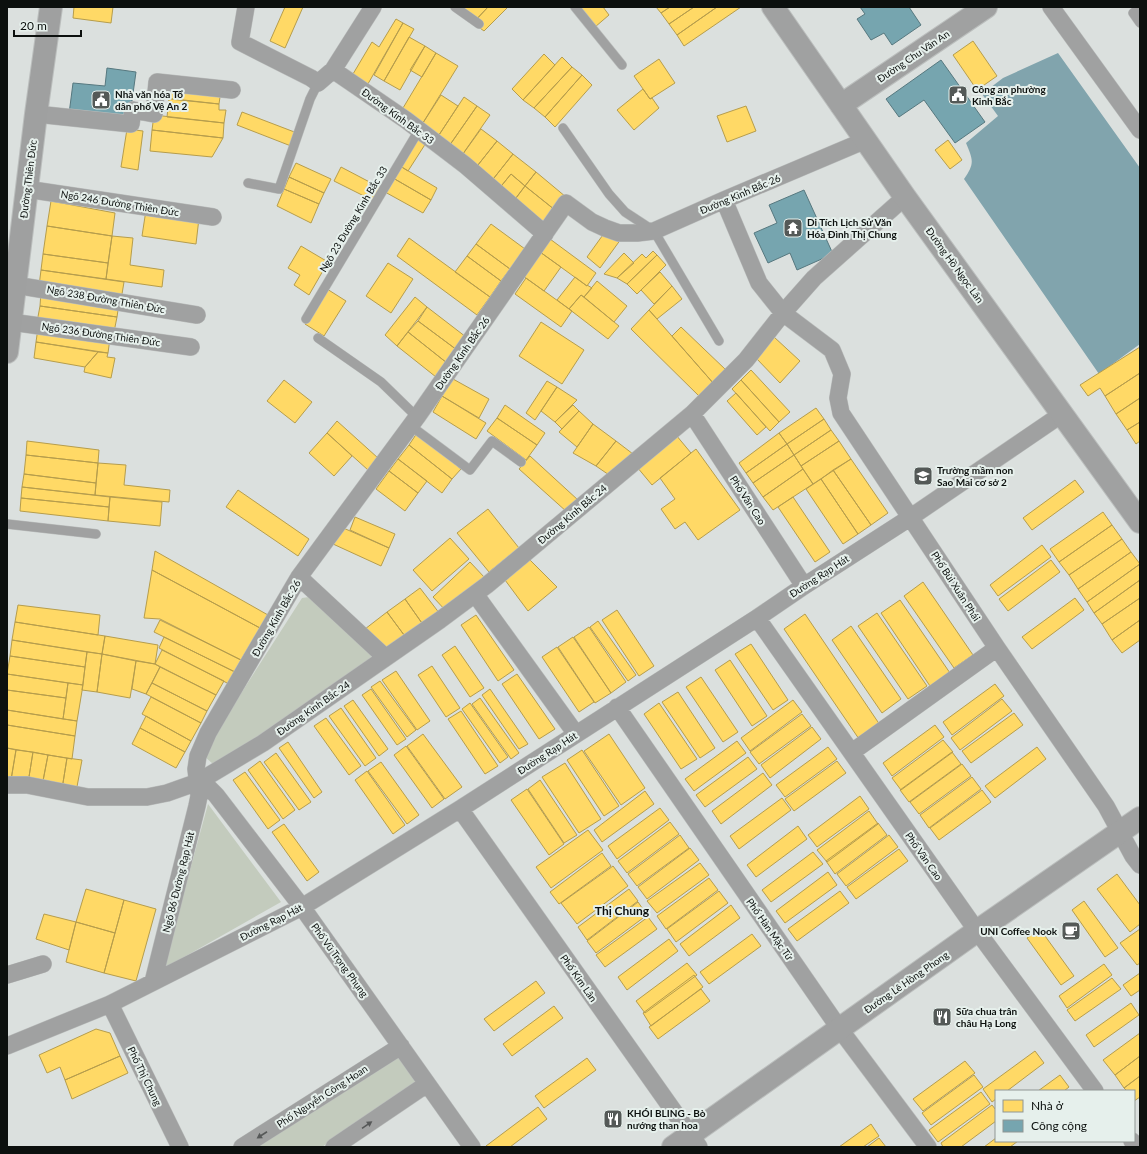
<svg xmlns="http://www.w3.org/2000/svg" width="1147" height="1154" font-family="Lato,sans-serif">
  <style>
    .green { fill: #c3cbbd }
    .water { fill: #81a4ad }
    .homes { fill: #ffd966; stroke: #b69d4c }
    .public { fill: #76a5af; stroke: #56787f }
    .lines { fill: none; stroke-linecap: round; stroke-linejoin: round }
    .service-casing { stroke: #bbbebd; stroke-width: 10 }
    .minor-casing { stroke: #bbbebd; stroke-width: 18 }
    .tertiary-casing { stroke: #bbbebd; stroke-width: 24 }
    .secondary-casing { stroke: #bbbebd; stroke-width: 24 }
    .service { stroke: #a0a1a1; stroke-width: 9 }
    .minor { stroke: #a0a1a1; stroke-width: 17 }
    .tertiary { stroke: #a0a1a1; stroke-width: 22 }
    .secondary { stroke: #9fa0a0; stroke-width: 22 }
    .oneway { fill: #565858 }
    .labels { text-anchor: middle; dominant-baseline: central; stroke-width: 4; stroke-linejoin: round; paint-order: stroke }
    .street-label { font-size: 10px; fill: #0c100e; stroke: #e6f0ec }
    .poi-label { font-size: 10px; font-weight: bold; fill: #0c100e; stroke: #e6f0ec; text-anchor: start }
    .quarter-label { font-size: 12px; font-weight: bold; fill: #0c100e; stroke: #e6f0ec }
  </style>
  <rect width="100%" height="100%" fill="#dbe0de"/>
  <path class="green" d="M309,597L371,655L372,661L225,763L213,764L205,757L208,745L302,598Z
    M208,804L281,902L163,969Z
    M398,1057L417,1082L322,1147H253Z"/>
  <path class="water" d="M1058,53L1140,168V344L1099,374L964,179C975,163 973,160 966,143L998,116L982,94L1003,78Z"/>
  <path class="homes" d="M74,7H113L111,23L73,18Z
    M285,7H303L285,48L270,41Z
    M463,7H488L473,23L458,12Z
    M488,7H508L484,31L473,23Z
    M579,7H603L609,15L595,27Z
    M656,7H670L661,13Z
    M670,7H694L669,24L661,13Z
    M694,7H717L677,35L669,24Z
    M717,7H741L684,46L677,35Z
    M396,19L403,23L365,89L350,79L372,42L379,47Z
    M403,23L414,29L384,81L374,75Z
    M409,37L425,46L400,90L384,81Z
    M973,41L997,76L977,90L953,55Z
    M425,46L436,53L422,77L410,70Z
    M436,53L458,66L421,126L400,113Z
    M544,54L555,65L523,100L512,89Z
    M562,57L572,67L534,108L523,100Z
    M659,59L675,83L650,99L634,76Z
    M572,67L582,75L545,117L534,108Z
    M582,75L592,85L555,127L545,117Z
    M159,84L221,90L219,104L157,97Z
    M643,89L650,99L652,98L659,108L634,130L617,110Z
    M441,95L458,106L437,138L421,126Z
    M464,97L477,106L447,149L435,141Z
    M169,99L219,104V110H226L224,123L167,117Z
    M477,106L490,115L460,158L447,149Z
    M746,106L756,131L727,142L717,116Z
    M242,112L297,133L291,146L237,125Z
    M154,115L224,123L223,138L152,130Z
    M127,129L143,131L138,170L121,167Z
    M481,129L497,141L474,170L460,158Z
    M152,130L223,138L212,157L150,151Z
    M418,138L426,143L408,171L400,166Z
    M948,140L962,160L950,169L935,150Z
    M497,141L513,154L490,183L474,170Z
    M513,154L536,172L525,186L511,174L498,190L490,183Z
    M296,163L331,179L324,193L289,177Z
    M400,166L437,188L431,200L393,178Z
    M341,167L381,188L374,201L334,181Z
    M536,172L566,197L555,210L525,186Z
    M511,174L525,186L513,202L498,190Z
    M289,177L324,193L319,204L284,189Z
    M393,178L431,200L423,213L385,192Z
    M525,186L555,210L542,226L513,202Z
    M284,189L319,204L311,223L277,206Z
    M51,201L115,213L112,236L47,226Z
    M146,210L199,218L196,244L142,236Z
    M491,224L525,249L510,269L476,244Z
    M47,226L112,236L108,263L43,254Z
    M605,232L621,239L600,268L587,257Z
    M112,236L133,238L130,265L164,270L162,287L106,279Z
    M409,238L490,297L477,315L397,256Z
    M550,239L596,273L587,286L540,252Z
    M476,244L510,269L501,281L467,256Z
    M301,246L328,262L309,295L294,285L300,275L288,268Z
    M653,251L657,255L627,284L617,278L642,254L646,258Z
    M540,252L561,267L544,291L523,276Z
    M624,253L634,263L617,278L604,274Z
    M43,254L108,263L106,279L41,270Z
    M657,255L666,265L637,294L627,284Z
    M467,256L501,281L490,297L455,272Z
    M388,263L413,279L391,313L366,296Z
    M41,270L124,282L121,300L39,286Z
    M660,272L672,286L654,304L641,290Z
    M575,277L587,286V285L592,288L584,297L581,295L569,309L557,300Z
    M526,278L572,311L561,327L515,294Z
    M597,281L627,306L614,322L584,297Z
    M672,286L682,299L657,319L649,310Z
    M327,289L346,301L324,336L305,324Z
    M41,292L119,303L117,317L40,306Z
    M581,295L619,326L608,339L569,309Z
    M415,297L427,307L397,346L385,335Z
    M40,306L117,317L114,332L37,322Z
    M427,307L466,337L457,350L418,321Z
    M649,310L714,384L701,398L631,329Z
    M418,321L457,350L447,363L408,332Z
    M541,322L584,350L562,384L519,356Z
    M681,327L726,370L714,384L672,336Z
    M38,328L110,338L108,353L36,342Z
    M408,332L447,363L436,377L397,346Z
    M774,337L800,361L780,383L756,358Z
    M36,342L98,352L85,367L34,358Z
    M1140,347V373L1105,396L1100,388L1088,396L1080,385Z
    M98,352L108,353L107,357L115,358L111,378L84,372L85,367Z
    M751,370L790,412L779,422L741,380Z
    M1140,373V398L1116,414L1105,396Z
    M453,379L489,399L479,418L442,396Z
    M284,380L312,402L295,423L267,401Z
    M741,380L779,422L770,431L732,389Z
    M547,381L557,387L535,420L526,413Z
    M557,387L577,400L555,422L541,411Z
    M736,393L766,427L757,435L727,401Z
    M442,396L486,423L476,439L433,412Z
    M1140,398V422L1127,430L1116,414Z
    M505,405L545,433L537,445L497,418Z
    M573,405L579,411L562,429L555,422Z
    M816,408L824,419L787,444L779,433Z
    M579,411L593,424L577,447L559,432Z
    M497,418L537,445L526,460L487,431Z
    M824,419L831,430L794,455L787,444Z
    M337,421L378,458L368,470L327,433Z
    M1140,422V441L1136,444L1127,430Z
    M593,424L616,441L596,466L573,453Z
    M831,430L839,441L801,466L794,455Z
    M327,433L352,456L334,476L309,453Z
    M417,433L461,469L452,479L409,445Z
    M779,433L787,444L746,473L739,463Z
    M676,435L691,453L652,485L637,467Z
    M27,441L99,450L98,463L26,455Z
    M616,441L633,454L612,477L596,466Z
    M839,441L851,459L813,484L801,466Z
    M787,444L794,455L753,483L746,473Z
    M409,445L452,479L442,493L398,459Z
    M696,449L740,510L698,540L685,522L675,529L661,509L675,499L660,478Z
    M26,455L98,463L96,483L24,474Z
    M794,455L803,469L763,497L753,483Z
    M530,456L578,500L567,512L519,469Z
    M398,459L427,481L418,493L389,471Z
    M851,459L888,513L871,525L833,470Z
    M98,463L126,465L124,485L170,490L169,502L95,495Z
    M803,469L813,484L773,510L763,497Z
    M833,470L871,525L858,534L821,479Z
    M389,471L418,493L405,511L376,489Z
    M24,474L96,483L95,495L22,487Z
    M821,479L858,534L843,544L806,489Z
    M1075,480L1084,492L1032,530L1023,518Z
    M22,487L110,497L109,507L21,498Z
    M238,490L309,539L298,556L226,507Z
    M110,497L162,502L160,526L108,521Z
    M793,497L830,552L815,562L778,507Z
    M21,498L109,507L108,521L20,511Z
    M488,509L519,548L489,572L457,533Z
    M1103,512L1112,525L1059,562L1050,549Z
    M355,517L395,534L389,548L350,530Z
    M1112,525L1122,539L1069,575L1059,562Z
    M341,527L389,548L381,566L333,544Z
    M450,538L469,559L432,591L413,570Z
    M1122,539L1131,552L1078,589L1069,575Z
    M1042,545L1051,557L998,596L990,585Z
    M155,551L268,615L260,628L152,570Z
    M1131,552L1140,564L1087,602L1078,589Z
    M530,560L557,587L528,611L505,580Z
    M1051,560L1060,572L1008,611L999,599Z
    M470,562L485,578L447,612L433,597Z
    M1140,564V580L1094,613L1087,602Z
    M152,570L260,628L241,660L160,619L144,618Z
    M1140,580V598L1102,624L1094,613Z
    M923,582L973,655L954,668L904,596Z
    M420,588L440,614L424,626L405,599Z
    M1075,598L1084,610L1032,649L1022,637Z
    M1140,598V620L1112,640L1102,624Z
    M405,599L424,626L407,639L387,612Z
    M900,600L950,673L930,686L881,613Z
    M18,605L100,615L98,635L15,622Z
    M617,610L654,666L639,676L602,620Z
    M387,612L407,639L385,655L365,629Z
    M877,613L927,686L908,699L858,626Z
    M805,614L880,725L859,739L784,629Z
    M476,615L514,670L498,681L461,625Z
    M160,620L241,660L235,672L154,632Z
    M1140,620V640L1122,653L1112,640Z
    M598,621L636,675L628,681L590,627Z
    M15,622L105,636L102,654L12,640Z
    M851,626L901,699L882,713L832,640Z
    M589,627L626,682L611,693L574,637Z
    M105,636L158,645L155,664L102,654Z
    M164,637L235,672L229,684L159,648Z
    M573,637L611,693L595,703L558,647Z
    M12,640L87,652L85,667L10,656Z
    M751,644L788,700L773,710L735,654Z
    M455,646L484,688L470,697L442,655Z
    M557,647L594,702L579,712L542,657Z
    M162,650L224,681L216,695L155,664Z
    M87,652L102,654L97,692L82,690Z
    M102,654L136,661L130,698L97,692Z
    M10,656L85,667L83,685L7,674Z
    M730,660L767,716L752,726L715,670Z
    M136,661L155,664L160,667L146,694L132,689Z
    M432,666L460,708L446,717L418,675Z
    M160,667L216,695L207,711L152,683Z
    M396,671L430,721L417,730L382,680Z
    M7,674L68,683L66,698L7,690Z
    M517,674L555,729L539,739L502,684Z
    M701,677L738,732L723,742L686,687Z
    M380,681L416,730L407,737L371,687Z
    M68,683L83,685L77,721L63,719Z
    M152,683L207,711L201,723L146,694Z
    M995,684L1004,696L952,735L943,722Z
    M371,689L406,739L397,745L362,695Z
    M490,689L528,744L519,749L482,695Z
    M7,690L66,698L63,719L7,710Z
    M678,692L715,748L700,758L662,702Z
    M151,697L201,723L191,741L142,714Z
    M480,698L519,753L511,759L472,704Z
    M1002,699L1012,711L960,750L951,738Z
    M353,700L388,749L379,756L344,706Z
    M793,700L802,712L750,751L741,738Z
    M470,703L508,757L500,763L462,709Z
    M659,703L697,759L681,769L644,714Z
    M341,708L376,758L365,766L329,716Z
    M7,710L77,721L75,736L7,725Z
    M461,711L498,766L485,774L448,719Z
    M1014,713L1023,725L971,763L962,751Z
    M802,714L811,726L759,764L750,752Z
    M146,716L191,741L185,752L140,728Z
    M326,718L361,766L349,775L314,726Z
    M7,725L75,736L72,759L7,748Z
    M935,725L944,737L892,776L883,763Z
    M812,727L821,739L770,778L761,765Z
    M140,728L185,752L176,768L132,744Z
    M423,734L462,787L445,799L407,746Z
    M609,734L645,788L621,805L584,751Z
    M943,740L953,752L901,790L892,778Z
    M737,741L746,753L694,791L685,779Z
    M288,742L322,792L314,798L279,748Z
    M406,746L444,799L432,808L394,755Z
    M828,747L837,759L785,797L776,785Z
    M1037,747L1046,759L995,798L985,786Z
    M7,748L16,750L11,780H7Z
    M16,750L33,752L28,783L11,780Z
    M582,750L619,806L604,816L567,760Z
    M33,752L48,755L42,786L28,783Z
    M952,752L961,764L909,802L900,790Z
    M276,753L311,802L299,810L264,762Z
    M48,755L67,758L62,789L42,786Z
    M748,757L757,769L705,807L696,795Z
    M67,758L82,760L76,792L62,789Z
    M260,761L295,810L283,819L248,770Z
    M837,761L846,773L794,811L785,799Z
    M381,762L419,815L407,824L368,771Z
    M565,763L601,819L579,833L542,777Z
    M962,764L971,776L919,814L910,802Z
    M367,771L405,825L393,834L355,780Z
    M245,772L280,820L268,829L233,780Z
    M763,773L772,785L721,824L712,811Z
    M972,777L981,789L929,828L920,815Z
    M540,780L577,835L564,843L528,789Z
    M527,789L564,844L549,855L511,800Z
    M982,790L991,802L939,840L930,828Z
    M645,791L654,804L602,842L594,830Z
    M860,796L869,809L817,847L808,835Z
    M782,798L791,810L739,849L730,836Z
    M660,808L669,820L617,859L608,846Z
    M869,811L878,824L827,862L817,850Z
    M670,822L679,834L627,873L618,861Z
    M878,823L887,835L835,874L826,861Z
    M284,824L319,872L307,881L272,832Z
    M798,826L807,839L756,877L747,865Z
    M588,830L603,850L551,888L536,867Z
    M680,835L689,848L637,886L628,874Z
    M889,835L898,847L846,886L837,874Z
    M690,848L699,860L647,899L638,887Z
    M899,849L908,861L856,899L847,887Z
    M813,852L823,864L771,902L762,890Z
    M602,853L611,866L559,904L550,892Z
    M700,863L709,875L657,913L647,901Z
    M613,866L628,886L577,924L561,903Z
    M828,872L837,885L785,923L776,911Z
    M1117,874L1140,905V924L1130,932L1097,889Z
    M709,878L718,890L666,929L657,916Z
    M86,889L124,900L115,933L76,922Z
    M629,889L638,901L587,940L578,927Z
    M719,891L728,903L676,942L667,929Z
    M840,891L849,903L797,941L788,929Z
    M124,900L156,909L136,981L104,973Z
    M1084,901L1118,948L1105,957L1072,910Z
    M638,902L647,915L596,953L587,941Z
    M731,905L740,918L689,956L680,944Z
    M44,914L76,922L69,950L36,939Z
    M648,917L657,929L605,967L596,955Z
    M76,922L115,933L104,973L66,962Z
    M1040,929L1074,976L1061,985L1027,938Z
    M1140,929V963L1137,965L1120,943Z
    M752,934L761,946L709,984L700,972Z
    M669,939L678,951L627,990L618,977Z
    M687,963L697,975L645,1013L636,1001Z
    M1104,964L1112,975L1067,1008L1059,996Z
    M1140,973V990L1131,996L1123,985Z
    M694,975L703,987L651,1026L643,1013Z
    M1112,978L1121,989L1075,1021L1067,1010Z
    M536,981L545,993L494,1031L484,1019Z
    M701,989L710,1001L658,1039L649,1027Z
    M1131,1003L1139,1015L1094,1047L1086,1035Z
    M554,1006L563,1018L512,1056L503,1044Z
    M96,1029L110,1033L120,1056L65,1080L60,1067L47,1073L39,1055Z
    M1140,1033V1056L1115,1075L1103,1060Z
    M1035,1051L1044,1063L1007,1091H996V1099L992,1102L983,1089Z
    M120,1056L128,1073L72,1099L65,1080Z
    M1140,1056V1076L1124,1088L1115,1075Z
    M587,1058L596,1070L544,1108L535,1096Z
    M965,1061L975,1073L923,1111L913,1099Z
    M974,1075L983,1087L931,1125L922,1113Z
    M1060,1075L1069,1087L1064,1091H1038Z
    M1140,1076V1097L1134,1101V1091H1127L1124,1088Z
    M981,1092L990,1104L938,1142L929,1130Z
    M992,1105L996,1110V1121L961,1147H943L941,1143Z
    M538,1107L547,1119L510,1147H488L486,1146Z
    M871,1124L879,1136L863,1147H839Z
    M879,1138L886,1147H867Z
    M996,1138V1141H1018L1010,1147H984Z"/>
  <path class="public" d="M860,7H909L921,25L892,45L884,33L871,40L857,19L865,14Z
    M941,60L985,122L955,143L924,100L899,117L886,99Z
    M107,68L136,72L129,122L69,114L73,83L105,86Z
    M804,190L833,254L797,270L790,253L768,263L754,233L777,223L769,205Z"/>
  <g class="lines">
    <defs>
      <path id="service" d="M455,7L479,24
        M575,7L622,65
        M1140,8L1133,13L1140,23
        M563,128L609,194L625,212L654,231L719,341
        M248,183L279,189L310,99L318,83
        M306,319L419,130
        M318,338L381,382L417,417
        M411,426L470,470L492,441L521,462
        M7,524L96,534"/>
      <path id="minor" d="M246,7L240,42L311,78L318,83L333,70L406,120L465,165L545,234
        M1051,7L1140,130
        M333,70L373,7
        M36,114L131,124L133,110L154,114L157,82L232,90
        M26,189L213,217
        M724,200L759,283L783,313L832,350L842,374L838,398L841,413L997,648L1106,806L1133,856L1140,865
        M15,285L197,315
        M11,322L191,347
        M692,414L804,586
        M299,577L385,657
        M475,594L576,734
        M757,618L977,931L1095,1091
        M617,707L839,1028L928,1147
        M852,752L997,648
        M198,782L208,787L216,795L302,907L472,1147
        M7,785H27L88,797H147L167,793L198,782L263,743L440,620L487,585L692,414L746,360L783,313L814,278L905,197
        M460,809L699,1147
        M7,975L43,964
        M153,982L197,806L199,796L196,769L198,756L208,733L299,577L417,417L566,203L592,222L605,228L619,233H637L654,231L724,200L866,140
        M110,1004L180,1147
        M7,1046L110,1004L302,907L460,809L757,618L804,586L911,517L1062,414
        M1132,1141L1137,1147
        M242,1147L401,1046
        M334,1147L427,1084"/>
      <path id="tertiary" d="M773,7L905,197L1140,522
        M841,105L986,7
        M673,1147L977,931L1140,818"/>
      <path id="secondary" d="M7,352L36,114L51,7"/>
    </defs>
    <use href="#service" class="service-casing"/>
    <use href="#minor" class="minor-casing"/>
    <use href="#tertiary" class="tertiary-casing"/>
    <use href="#secondary" class="secondary-casing"/>
    <use href="#service" class="service"/>
    <use href="#minor" class="minor"/>
    <use href="#tertiary" class="tertiary"/>
    <use href="#secondary" class="secondary"/>
  </g>
  <defs><path id="oneway-solid" d="M-6-.8H1V-3.2L6.5 0L1 3.2V.8H-6Z"/></defs>
  <g class="oneway">
    <use href="#oneway-solid" transform="translate(367 1125) rotate(-34)"/>
    <use href="#oneway-solid" transform="translate(262 1135) rotate(147)"/>
  </g>
  <defs>
    <symbol id="civic-square" viewBox="-11 -11 22 22"><rect x="-9" y="-9" width="18" height="18" rx="4" fill="#545957" stroke="#e6f0ec"/><path d="M-.6-6.5H3V-4.5H.6V-3L4-1V1h2V6H-6V1h2V-1L-.6-3ZM-1.2 2.5V6h2.4V2.5Z" fill="#fff"/></symbol>
    <symbol id="temple-square" viewBox="-11 -11 22 22"><rect x="-9" y="-9" width="18" height="18" rx="4" fill="#545957" stroke="#e6f0ec"/><path d="M0-6L5-2H3V0L6.5 2.5H4V6H1.5V3h-3V6H-4V2.5H-6.5L-3 0V-2H-5Z" fill="#fff"/></symbol>
    <symbol id="school-square" viewBox="-11 -11 22 22"><rect x="-9" y="-9" width="18" height="18" rx="4" fill="#545957" stroke="#e6f0ec"/><path d="M0-5L7-2L0 1L-7-2ZM-4 1L0 2.5L4 1V4Q0 6-4 4Z" fill="#fff"/></symbol>
    <symbol id="cafe-square" viewBox="-11 -11 22 22"><rect x="-9" y="-9" width="18" height="18" rx="4" fill="#545957" stroke="#e6f0ec"/><path d="M-5.5-4.5H6V0H3Q3 3.5 0 3.5H-2.5Q-5.5 3.5-5.5 0ZM3-3.2v2h1.7v-2ZM-6 4.5H4V6H-6Z" fill="#fff"/></symbol>
    <symbol id="restaurant-square" viewBox="-11 -11 22 22"><rect x="-9" y="-9" width="18" height="18" rx="4" fill="#545957" stroke="#e6f0ec"/><path d="M-5-6h1v4h1v-4h1v4h1v-4h1v5L-1.5 .5V6h-2V.5L-5-1ZM5-6V6H3V1.5H1.5Q1.5-4 5-6Z" fill="#fff"/></symbol>
  </defs>
  <g fill-rule="evenodd">
    <use href="#civic-square" x="947" y="84" width="22" height="22"/>
    <use href="#civic-square" x="90" y="89" width="22" height="22"/>
    <use href="#temple-square" x="782" y="217" width="22" height="22"/>
    <use href="#school-square" x="912" y="465" width="22" height="22"/>
    <use href="#cafe-square" x="1060" y="920" width="22" height="22"/>
    <use href="#restaurant-square" x="931" y="1006" width="22" height="22"/>
    <use href="#restaurant-square" x="602" y="1108" width="22" height="22"/>
  </g>
  <g class="labels">
    <g class="street-label">
      <text transform="translate(913 56) rotate(-34)">Đường Chu Văn An</text>
      <text transform="translate(398 116) rotate(36)">Đường Kinh Bắc 33</text>
      <text transform="translate(28 179) rotate(-83)">Đường Thiên Đức</text>
      <text transform="translate(740 194) rotate(-23)">Đường Kinh Bắc 26</text>
      <text transform="translate(120 203) rotate(9)">Ngõ 246 Đường Thiên Đức</text>
      <text transform="translate(353 219) rotate(-59)">Ngõ 23 Đường Kinh Bắc 33</text>
      <text transform="translate(955 265) rotate(54)">Đường Hồ Ngọc Lân</text>
      <text transform="translate(106 299) rotate(10)">Ngõ 238 Đường Thiên Đức</text>
      <text transform="translate(101 334) rotate(8)">Ngõ 236 Đường Thiên Đức</text>
      <text transform="translate(462 353) rotate(-55)">Đường Kinh Bắc 26</text>
      <text transform="translate(748 500) rotate(57)">Phố Văn Cao</text>
      <text transform="translate(572 514) rotate(-40)">Đường Kinh Bắc 24</text>
      <text transform="translate(819 576) rotate(-33)">Đường Rạp Hát</text>
      <text transform="translate(956 586) rotate(57)">Phố Bùi Xuân Phái</text>
      <text transform="translate(276 618) rotate(-60)">Đường Kinh Bắc 26</text>
      <text transform="translate(313 708) rotate(-35)">Đường Kinh Bắc 24</text>
      <text transform="translate(547 753) rotate(-33)">Đường Rạp Hát</text>
      <text transform="translate(924 856) rotate(55)">Phố Văn Cao</text>
      <text transform="translate(178 882) rotate(-76)">Ngõ 86 Đường Rạp Hát</text>
      <text transform="translate(271 922) rotate(-27)">Đường Rạp Hát</text>
      <text transform="translate(770 929) rotate(55)">Phố Hàn Mặc Tử</text>
      <text transform="translate(340 960) rotate(54)">Phố Vũ Trọng Phụng</text>
      <text transform="translate(579 978) rotate(55)">Phố Kim Lân</text>
      <text transform="translate(906 982) rotate(-35)">Đường Lê Hồng Phong</text>
      <text transform="translate(145 1076) rotate(64)">Phố Thị Chung</text>
      <text transform="translate(322 1096) rotate(-33)">Phố Nguyễn Công Hoan</text>
    </g>
    <g class="poi-label">
      <text x="972" y="89">Công an phường<tspan x="972" dy="12">Kinh Bắc</tspan></text>
      <text x="115" y="94">Nhà văn hóa Tổ<tspan x="115" dy="12">dân phố Vệ An 2</tspan></text>
      <text x="807" y="222">Di Tích Lịch Sử Văn<tspan x="807" dy="12">Hóa Đình Thị Chung</tspan></text>
      <text x="937" y="470">Trường mầm non<tspan x="937" dy="12">Sao Mai cơ sở 2</tspan></text>
      <text x="1057" y="931" text-anchor="end">UNI Coffee Nook</text>
      <text x="956" y="1011">Sữa chua trân<tspan x="956" dy="12">châu Hạ Long</tspan></text>
      <text x="627" y="1113">KHÓI BLING - Bò<tspan x="627" dy="12">nướng than hoa</tspan></text>
    </g>
    <g class="quarter-label">
      <text x="622" y="910">Thị Chung</text>
    </g>
  </g>
  <rect width="1147" height="1154" fill="none" stroke="#0c100e" stroke-width="16"/>
  <rect x="995" y="1090" width="140" height="52" fill="#e6f0ec" stroke="#8f9693"/>
  <rect x="1003" y="1100" width="20" height="12" fill="#ffd966" stroke="#8f9693"/>
  <text x="1031" y="1110" font-size="12" fill="#0c100e">Nhà ở</text>
  <rect x="1003" y="1120" width="20" height="12" fill="#76a5af" stroke="#8f9693"/>
  <text x="1031" y="1130" font-size="12" fill="#0c100e">Công cộng</text>
  <path d="M14 30v6h67v-6" fill="none" stroke="#0c100e" stroke-width="2"/>
  <text x="20" y="30" font-size="12" fill="#0c100e" stroke="#e6f0ec" stroke-width="3" paint-order="stroke">20 m</text>
</svg>
